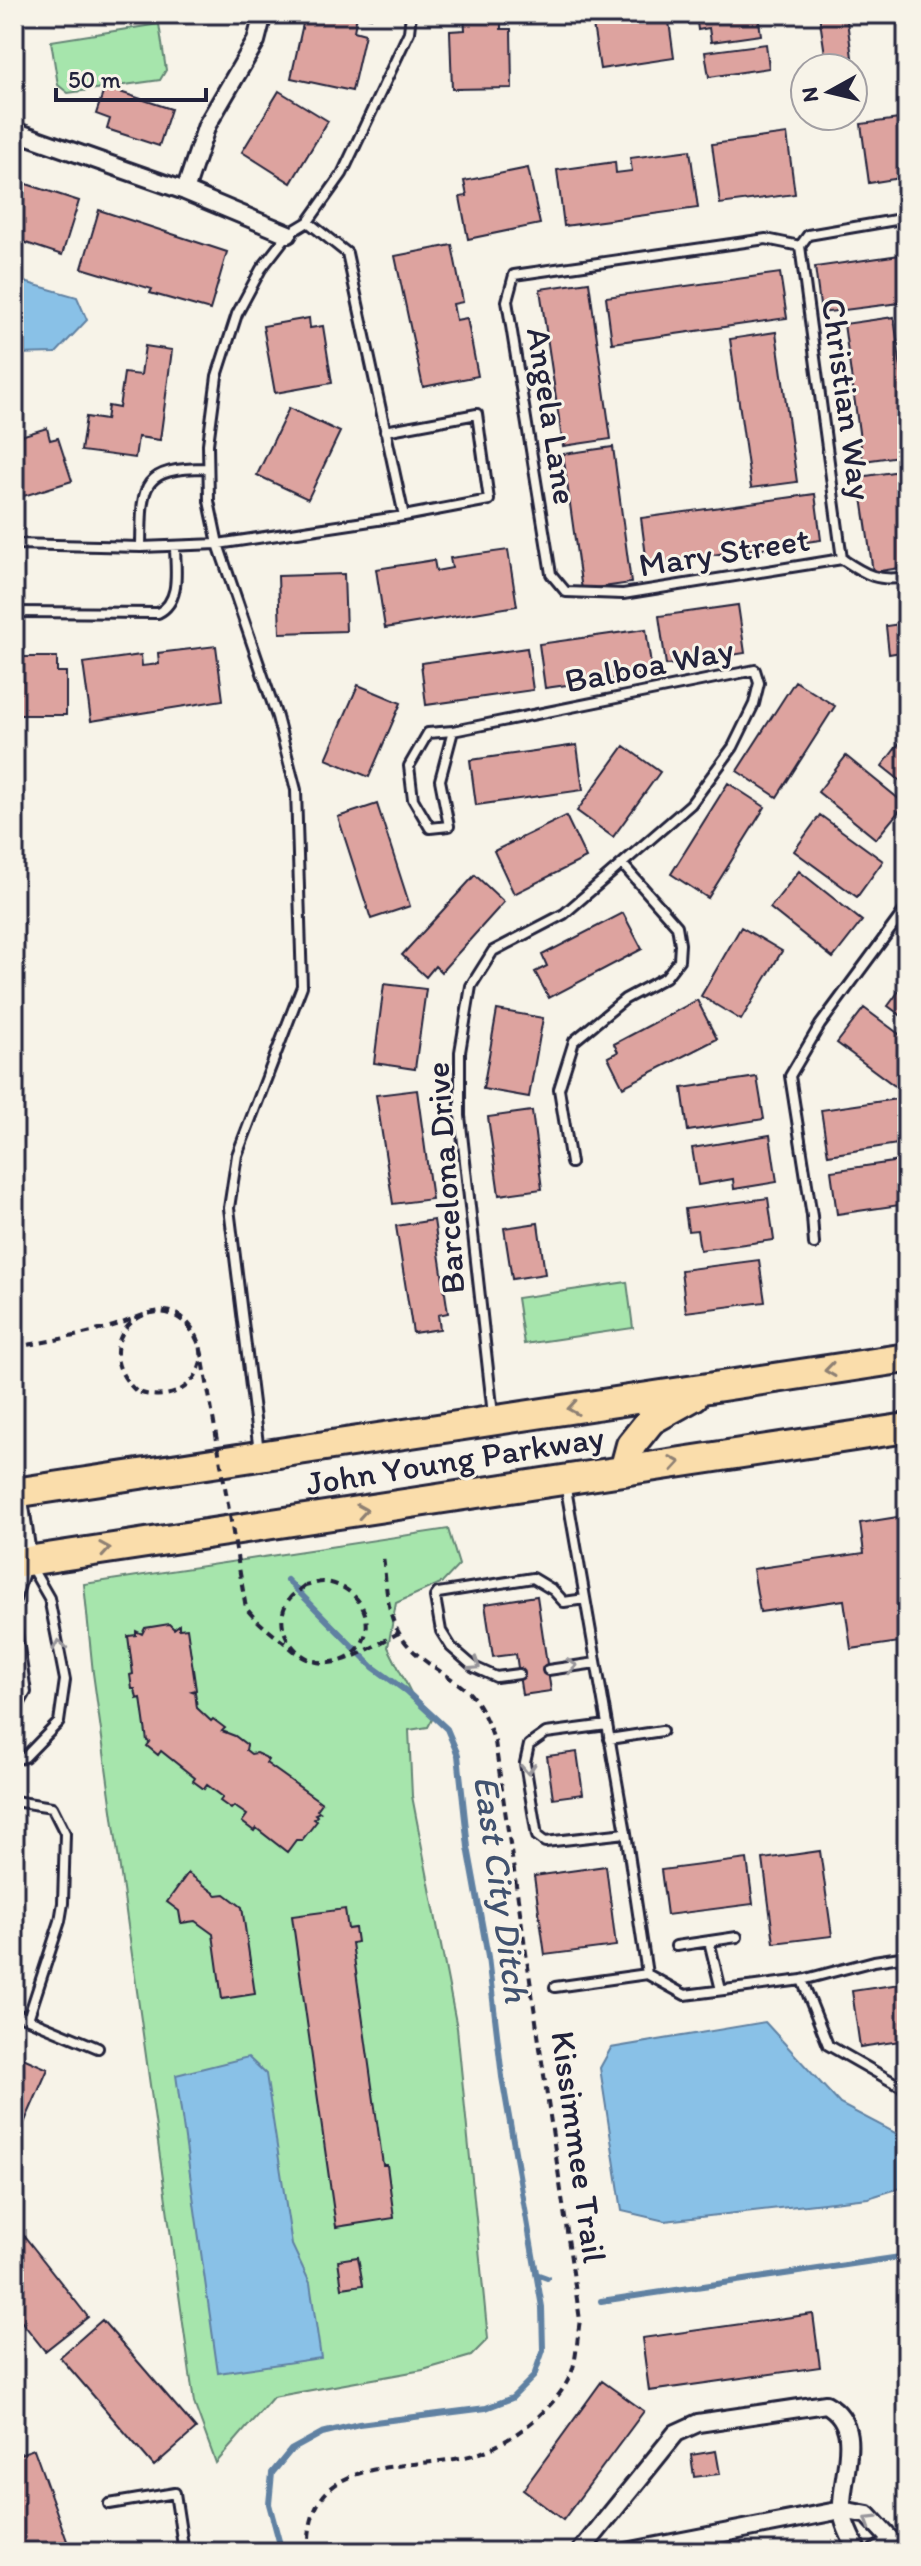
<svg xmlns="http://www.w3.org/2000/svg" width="921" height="2566" font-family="Itim,sans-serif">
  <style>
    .green { fill: #a6e5ac; stroke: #648474; stroke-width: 2 }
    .water { fill: #89c1e7; stroke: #6081a2; stroke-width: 2 }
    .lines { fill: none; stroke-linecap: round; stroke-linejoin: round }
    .stream { stroke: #6081a2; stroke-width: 6 }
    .building { fill: #dda39f; stroke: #22223b; stroke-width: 2 }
    .lane-casing { stroke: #22223b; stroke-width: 14 }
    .street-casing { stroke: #22223b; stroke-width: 22 }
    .highway-casing { stroke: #22223b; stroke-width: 34 }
    .path { stroke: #22223b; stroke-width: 4; stroke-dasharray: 8 6; stroke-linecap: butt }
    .lane { stroke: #f7f3e8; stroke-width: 8 }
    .street { stroke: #f7f3e8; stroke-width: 16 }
    .highway { stroke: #faddab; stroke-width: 28 }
    .path-bridge { stroke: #22223b; stroke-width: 4; stroke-dasharray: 8 6; stroke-linecap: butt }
    .oneway { stroke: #8e8073 }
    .oneway2 { stroke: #97959a }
    .labels { text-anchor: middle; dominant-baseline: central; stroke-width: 6; stroke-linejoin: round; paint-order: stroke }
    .street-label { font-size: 34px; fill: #22223b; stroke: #f7f3e8 }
    .water-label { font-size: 36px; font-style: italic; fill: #41526f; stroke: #f7f3e8 }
  </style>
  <rect width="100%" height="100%" fill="#f7f3e8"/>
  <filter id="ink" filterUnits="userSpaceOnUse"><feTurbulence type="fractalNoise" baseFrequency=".0125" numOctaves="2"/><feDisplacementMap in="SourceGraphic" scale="16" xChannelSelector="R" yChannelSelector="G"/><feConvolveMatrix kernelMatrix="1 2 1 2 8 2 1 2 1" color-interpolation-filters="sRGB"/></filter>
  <g filter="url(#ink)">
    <path class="green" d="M159,24L166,70L160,80L68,93L58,85L51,41Z
      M627,1282L633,1328L524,1344L517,1298Z
      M448,1529L459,1565L443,1582L396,1603L388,1647L411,1693L434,1716L428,1727L409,1730L412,1796L457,2028L488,2339L471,2356L423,2370L273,2397L216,2463L194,2403L93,1673L84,1584Z"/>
    <path class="water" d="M14,279L77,297L87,320L56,353L14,354Z
      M765,2022L840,2104L907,2139V2186L868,2198L665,2221L622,2211L600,2068L611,2048Z
      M248,2057L266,2074L292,2245L310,2283L321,2358L218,2373L176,2075Z"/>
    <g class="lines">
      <path class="stream" d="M536,2274L547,2278
        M601,2301L907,2256
        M282,2552L269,2504L272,2473L291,2450L322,2433L359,2424L486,2408L512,2398L534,2376L543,2350L542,2307L502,2077L488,1957L468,1847L458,1755L447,1729L406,1691L373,1667L287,1580"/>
    </g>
    <path class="building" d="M313,14H371V18L357,15L354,31L365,34L352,91L291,78L304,19L311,20Z
      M464,14H501V29H511L512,88L452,89L450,31L465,30Z
      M600,14H620V16L668,14L674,58L600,69L593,25L601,24Z
      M696,14H758L761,35L711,42L709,28L698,30Z
      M819,14H846L852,57L826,61Z
      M766,44L769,68L709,77L705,52Z
      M105,87L171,109L159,146L107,129L110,119L96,114Z
      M279,91L328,121L291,183L242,152Z
      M907,118V177L869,183L861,124Z
      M787,134L795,194L720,204L712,144Z
      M690,150L698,208L564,226L557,170L615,162L616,173L632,171L630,158Z
      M528,168L540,224L468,239L460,197L467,196L464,181Z
      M14,180L79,201L62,255L14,239Z
      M99,210L227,252L210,310L150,293L152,289L82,268Z
      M452,245L463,302L453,304L456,320L467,318L478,376L423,387L395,256Z
      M907,254V302L821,313L815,267Z
      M780,273L787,318L612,343L606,297Z
      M589,282L611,439L563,446L540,289Z
      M894,317L907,413V455L863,461L844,324Z
      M309,318L310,328L323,326L332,383L275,393L263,326Z
      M776,332L797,482L751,488L730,339Z
      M145,346L172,350L160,440L138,437L135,458L81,451L86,417L106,420L108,406L119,408L124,373L141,375Z
      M289,408L340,432L308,499L257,475Z
      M47,428L50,440L58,438L72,481L14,499V438Z
      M613,447L631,583L582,590L563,454Z
      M907,470V567L873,572L859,477Z
      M815,494L821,540L647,564L641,518Z
      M508,550L517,606L385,628L376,569L434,560L436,571L452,568L450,558Z
      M344,574L346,631L280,633L278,576Z
      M738,605L745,653L666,665L659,616Z
      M907,623V651L889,654L886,626Z
      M646,629L652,673L545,688L539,644Z
      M216,646L223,700L91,721L83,663L141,655L142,666L159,664L158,653Z
      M527,648L533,690L426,705L421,663Z
      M14,657H57V672H66V715H14Z
      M795,681L835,706L777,797L737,771Z
      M358,685L401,703L369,777L326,759Z
      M907,733V786L882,766Z
      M577,745L583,790L476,805L470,760Z
      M624,746L660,772L613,837L577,811Z
      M846,756L905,804L876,839L818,792Z
      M728,783L765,807L708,898L671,874Z
      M377,804L410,906L371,919L338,817Z
      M820,815L883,861L857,897L794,851Z
      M566,816L586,858L514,894L494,851Z
      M799,871L862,921L833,958L770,908Z
      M475,875L504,902L441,972L435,966L426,977L402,955Z
      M623,913L642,949L549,998L535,972L547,966L542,955Z
      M741,927L782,951L741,1020L701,996Z
      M907,980V1020L888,1006Z
      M384,984L426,989L415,1069L374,1063Z
      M697,1000L717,1039L623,1087L608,1057L618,1052L614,1044Z
      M864,1008L907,1040V1078L899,1089L837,1043Z
      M497,1010L543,1018L529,1097L483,1089Z
      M757,1077L764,1119L688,1131L682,1088Z
      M417,1090L432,1199L393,1204L376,1095Z
      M897,1099L904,1143L828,1155L821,1110Z
      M532,1111L542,1189L499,1195L488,1117Z
      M770,1135L777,1182L734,1189L733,1179L698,1185L692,1148Z
      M907,1160V1204L837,1214L831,1171Z
      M768,1198L774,1240L700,1250L697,1230L688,1231L685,1209Z
      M434,1220L448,1313L438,1315L440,1329L413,1333L396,1226Z
      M538,1223L545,1274L512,1279L504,1228Z
      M759,1260L765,1302L686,1312L681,1270Z
      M904,1516L907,1539V1641L851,1649L844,1600L760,1612L753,1569L864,1553L860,1523Z
      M537,1596L551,1691L522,1695L516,1654L493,1657L485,1604Z
      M169,1624L174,1629L179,1625V1629L187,1628L196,1690L192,1691L195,1692L197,1708L211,1721L213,1719L225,1728L222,1731L235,1736L247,1745L246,1750L251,1754L256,1753L265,1757L268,1760L266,1763L322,1803L317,1810L320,1812L315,1814L317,1816L314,1819L317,1821L302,1840H296L287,1852L256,1828L254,1831L242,1822L247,1815L234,1806L231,1809L220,1801L223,1797L207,1785L204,1789L193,1781L195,1778L161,1751L158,1755L147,1746L150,1742L147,1741L141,1698L137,1699L135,1689H132L130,1675L133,1674L128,1636L136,1635V1631L142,1634L145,1628Z
      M577,1752L583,1794L553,1798L547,1756Z
      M820,1851L832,1936L774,1943L763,1859Z
      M747,1859L753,1904L667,1915L661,1870Z
      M606,1866L616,1946L545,1955L534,1876Z
      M188,1873L217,1895L225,1894L242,1907L255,1994L222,1999L213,1934L195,1921L181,1923L179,1911L167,1902Z
      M345,1909L348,1929L355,1928L357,1942L352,1943L383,2165H387L394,2218L336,2227L292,1916Z
      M907,1983V2040L860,2047L852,1991Z
      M14,2054L48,2069L14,2146Z
      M14,2223L88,2317L45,2351L14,2312Z
      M358,2257L363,2285L342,2288L338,2260Z
      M813,2314L820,2367L649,2391L642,2338Z
      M102,2320L196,2429L154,2466L60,2357Z
      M602,2381L644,2411L563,2520L523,2490Z
      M34,2449L71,2552H14V2456Z
      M716,2451L720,2474L694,2477L691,2455Z"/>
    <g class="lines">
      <defs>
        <path id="lane" d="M907,218L808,235L800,246L766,239L514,275L507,301L551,574L566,592L623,594L842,559C866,575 878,582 907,577
          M308,222L347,253L404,516
          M800,246L842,559
          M14,544L141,547L218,544L404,516L489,500L477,414L385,431
          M141,547C142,486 139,468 207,468
          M14,612L158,613C182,601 175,568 175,546
          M453,731L440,780L449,826L430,828L413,799L409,766L428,733L453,731L755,670L759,683L754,704L733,747L691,804L564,914L493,951L471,986L460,1052V1116L493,1415
          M571,1163L559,1089L574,1041L625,999L666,977L679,960L680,944L677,926L623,865
          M814,1244L812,1216L790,1076L820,1025L907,907
          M259,1452L229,1208L237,1155L302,986L296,790L277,717L218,544L209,501L208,444L217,376L237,314L261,269L288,234L308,222L342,174L409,32L411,14
          M565,1483L626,1833L647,1974L685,1995L802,1980L874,1961L907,1956
          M14,1603L26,1566
          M14,1615L26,1692L14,1713
          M548,1670L596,1663
          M519,1674L496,1677L474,1667L451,1647L441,1631L435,1597L438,1593L533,1578L553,1590L564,1602L585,1599
          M607,1725L546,1733L529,1745L525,1763L537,1836L545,1842L626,1833
          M609,1739L662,1731
          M14,1760L25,1757L59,1722L65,1680L49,1598L30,1565
          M14,1801L52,1807L65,1833L63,1903L60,1921L28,2019
          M709,1941L721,1990
          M676,1946L737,1937
          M802,1980L828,2045L907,2090
          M555,1987L647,1974
          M14,2013L98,2048
          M109,2504L175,2493L184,2552"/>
        <path id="street" d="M14,131L185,191L288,234
          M185,191L207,125L256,41L263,14
          M18,1493L28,1561
          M580,2552L676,2433L698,2423L826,2404C866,2426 840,2476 842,2510C843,2524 852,2540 858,2552
          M626,2552L842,2510L868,2515L902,2552
          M876,2552L893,2541"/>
        <path id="highway" d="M624,1471L631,1445L651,1420L694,1396
          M14,1493L907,1358
          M14,1563L907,1428"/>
      </defs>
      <use href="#lane" class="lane-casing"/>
      <use href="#street" class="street-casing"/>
      <use href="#highway" class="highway-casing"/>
      <path class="path" d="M14,1347C47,1342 79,1336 110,1327C128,1322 145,1312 163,1311C171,1311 180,1314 185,1320C225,1360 185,1411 136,1391
        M305,1586C301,1590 294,1593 290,1598C268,1626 297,1665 329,1663C353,1661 378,1643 399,1633
        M309,2552C304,2446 413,2475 480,2453C513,2441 557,2407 571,2374C577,2359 577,2337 580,2320L495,1742C488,1724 480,1701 465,1689C442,1670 415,1660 399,1633C386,1612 386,1580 383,1555"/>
      <use href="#lane" class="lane"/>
      <use href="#street" class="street"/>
      <use href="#highway" class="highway"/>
      <path class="path-bridge" d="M136,1391C75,1334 178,1267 202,1354L246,1608C256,1621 269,1631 282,1641C290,1647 298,1656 307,1659C330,1668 361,1659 366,1632C371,1606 348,1583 323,1582C317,1582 311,1585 305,1586"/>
    </g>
    <defs><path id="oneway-chevron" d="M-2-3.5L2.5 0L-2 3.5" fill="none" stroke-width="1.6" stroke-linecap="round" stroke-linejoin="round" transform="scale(2)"/></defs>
    <g class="oneway">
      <use href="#oneway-chevron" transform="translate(830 1370) rotate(172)"/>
      <use href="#oneway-chevron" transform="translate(573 1408) rotate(171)"/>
      <use href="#oneway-chevron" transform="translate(675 1463) rotate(-9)"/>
      <use href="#oneway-chevron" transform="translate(362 1511) rotate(-9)"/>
      <use href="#oneway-chevron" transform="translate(105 1549) rotate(-9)"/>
    </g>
    <g class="oneway2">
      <use href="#oneway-chevron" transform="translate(59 1645) rotate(-100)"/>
      <use href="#oneway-chevron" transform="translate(475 1665) rotate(33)"/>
      <use href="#oneway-chevron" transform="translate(572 1666) rotate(-8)"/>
      <use href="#oneway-chevron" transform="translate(528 1769) rotate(87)"/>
      <use href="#oneway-chevron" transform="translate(870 2521) rotate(-148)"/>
    </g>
  </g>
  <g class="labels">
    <g class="street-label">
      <text transform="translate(847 399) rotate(82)">Christian Way</text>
      <text transform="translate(552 416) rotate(81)">Angela Lane</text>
      <text transform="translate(724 552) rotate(-9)">Mary Street</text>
      <text transform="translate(649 665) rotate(-11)">Balboa Way</text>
      <text transform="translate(445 1178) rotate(-94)">Barcelona Drive</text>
      <text transform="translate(455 1460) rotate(-9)">John Young Parkway</text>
      <text transform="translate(579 2147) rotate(82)">Kissimmee Trail</text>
    </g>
    <g class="water-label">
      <text transform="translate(502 1889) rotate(82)">East City Ditch</text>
    </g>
  </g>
  <rect width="921" height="2566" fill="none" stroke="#f7f3e8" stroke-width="48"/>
  <rect x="24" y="24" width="873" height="2518" fill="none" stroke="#22223b" stroke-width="3" filter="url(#ink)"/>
  <g transform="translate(829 92) rotate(262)"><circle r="38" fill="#f7f3e8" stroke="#a29fa3" stroke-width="2"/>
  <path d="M0-6L14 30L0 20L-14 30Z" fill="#22223b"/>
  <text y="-12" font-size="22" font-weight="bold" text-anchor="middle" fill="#22223b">N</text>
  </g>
  <path d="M56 88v12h150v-12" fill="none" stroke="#22223b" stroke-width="4"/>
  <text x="68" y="88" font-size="24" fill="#22223b" stroke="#f7f3e8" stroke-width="6" paint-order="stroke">50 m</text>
</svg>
